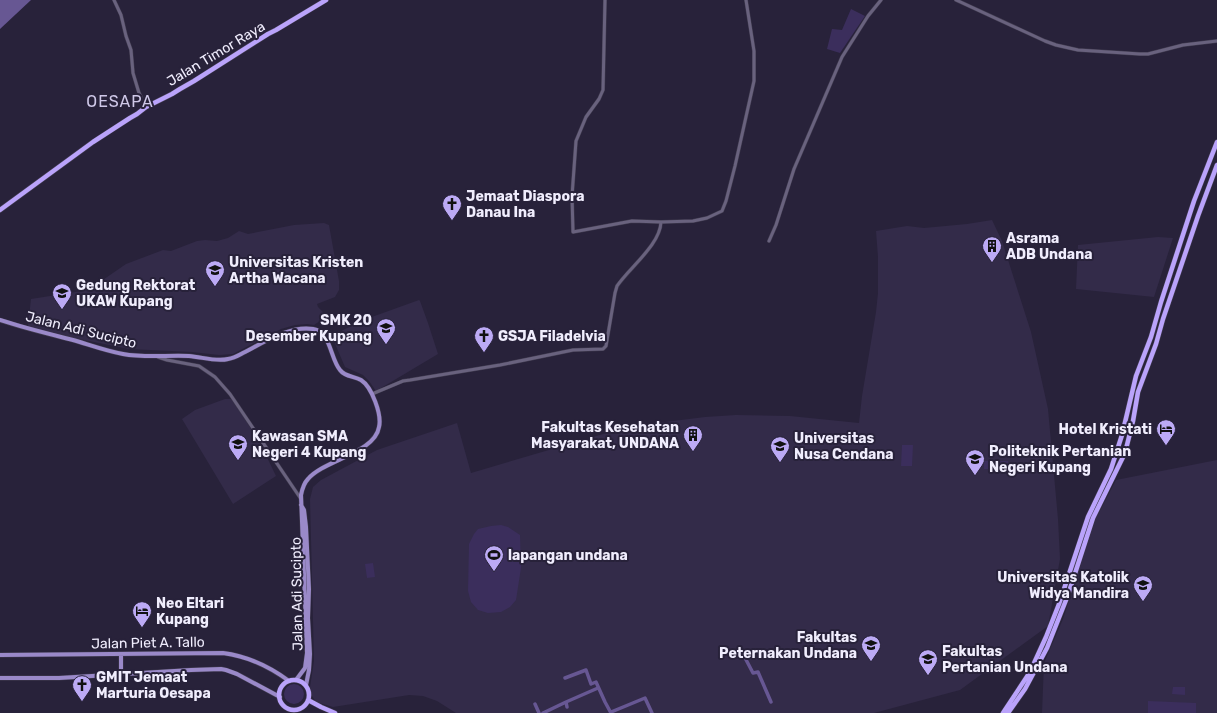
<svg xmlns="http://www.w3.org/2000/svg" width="1217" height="713" font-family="Rubik,sans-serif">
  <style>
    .built { fill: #332b49 }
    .green { fill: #3b2e5c }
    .water { fill: #675793 }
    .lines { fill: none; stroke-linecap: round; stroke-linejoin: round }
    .canal { stroke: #675793; stroke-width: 3.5 }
    .minor-casing { stroke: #423d51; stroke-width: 4 }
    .major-casing { stroke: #423d51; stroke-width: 5 }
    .highway-casing { stroke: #423d51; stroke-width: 5.5 }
    .minor { stroke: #69627e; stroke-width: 3 }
    .major { stroke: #9a89c9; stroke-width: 4 }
    .highway { stroke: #baa3fb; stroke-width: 4.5 }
    .labels { text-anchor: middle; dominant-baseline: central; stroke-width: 4; stroke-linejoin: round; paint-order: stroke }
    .street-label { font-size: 14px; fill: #f0edfd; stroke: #28223a }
    .poi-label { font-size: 14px; font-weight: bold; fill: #f0edfd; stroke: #28223a; text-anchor: start }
    .quarter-label { font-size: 16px; letter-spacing: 1px; fill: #cfc8e8; stroke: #28223a }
  </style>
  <rect width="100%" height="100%" fill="#28223a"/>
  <path class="built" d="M992,220L1002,241L1031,332L1048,409L1058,519L1060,559L1048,626L960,690L874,713H456L437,701L423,696L409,695L333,707L316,702L312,696L310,687L314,661L310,499L313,487L321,480L377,450L457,423L471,473L610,432L641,425L705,417L736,415L790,416L859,423L862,396L876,312L878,293V257L876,231L907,226L924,228L967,224Z
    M324,223L329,225L339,281V290L335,297L317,304L318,307L323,312V317L320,321L314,325L307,324L295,325L281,329L233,354L219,355L192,352L129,349L64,336L28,326L31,299L82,291L97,284L126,264L163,250L171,251L197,241L205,240L217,241L228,238L239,231L248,234L294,225Z
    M1158,237L1173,238L1154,297L1076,289L1078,245Z
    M419,300L420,301L428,323L438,354L376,391L369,381L363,375L345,367L333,339L336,335L343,330L369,318Z
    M225,399H231L236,404L262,447L276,476L233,504L182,419L195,410Z
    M1217,460V713H1042L1044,663L1063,619L1095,520L1116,480Z"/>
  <path class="green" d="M851,9L865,16L840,53L827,49L832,29L842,30Z
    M902,445H913L912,466H901Z
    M984,461H995V469H984Z
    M997,461H1008V469H997Z
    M501,525L508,527L520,535L521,568L516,600L510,607L501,612L488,613L478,610L471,602L468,591L469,544L474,534L478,529L491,526Z
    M373,563L375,577L367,578L365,564Z
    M284 694a10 10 0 1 1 20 0a10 10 0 1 1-20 0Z
    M1173,687H1185V695L1172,694Z
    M1148,701L1196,703V713H1148Z"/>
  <path class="water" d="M0,0H31L0,29Z"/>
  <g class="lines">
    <path class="canal" d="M743,654L753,673L758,672L771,702
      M565,678L586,670L591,684L596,682L605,702L611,713
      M535,704L539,713
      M567,707L566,702L598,688
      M611,712L645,698L652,713
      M543,713L566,702"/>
    <defs>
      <path id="minor" d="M114,0L121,15L126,36L131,50L133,73L139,93L146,107
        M605,0L603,90L599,99L586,117L576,141L572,196L573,232L632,221L661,222L693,221L707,218L722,211L726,201L735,166L754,81V51L746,0
        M956,0L1045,41L1056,45L1078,50L1140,54H1148L1183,45L1217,41
        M769,241L776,225L794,169L842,57L868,16L881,0
        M158,357L167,360L199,366L215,377L230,394L301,499
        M372,394L403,381L410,380L500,365L573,350L603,349L606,346L615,293L617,286C630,267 660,245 661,222"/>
      <path id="major" d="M0,320C24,328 49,334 73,340C90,345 106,351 123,354C144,358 167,355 189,356C202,357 216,362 228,359C235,358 239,355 245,352C264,342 291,325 313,329C331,332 330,358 340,370C345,377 354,376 361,380C372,387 382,415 379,427C375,453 324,460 308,479C304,483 302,490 301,495L307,653L305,668L296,680
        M301,505L304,510L306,527L309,589L308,618L310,654L309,670L306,685
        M0,655L223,653C246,656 270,667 289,681
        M121,674V654
        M0,678H59L191,670L221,669L226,670L237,674L280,697"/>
      <path id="highway" d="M0,210L93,142L130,118L137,114L146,107L172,94L180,89L194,81L268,34L276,30L326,0
        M279 695a15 15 0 1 1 30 0a15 15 0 1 1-30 0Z
        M308,700L321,707L335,713
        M1003,713L1030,672L1046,637L1059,604L1088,517L1111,469L1122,435L1136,376L1151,337L1161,302L1194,201L1217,142
        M1008,713L1025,689L1047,648L1068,595L1093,518L1125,453L1133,421L1138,392L1156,344L1163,319L1198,216L1217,165"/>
    </defs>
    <use href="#minor" class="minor-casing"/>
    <use href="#major" class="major-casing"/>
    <use href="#highway" class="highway-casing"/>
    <use href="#minor" class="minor"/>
    <use href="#major" class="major"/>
    <use href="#highway" class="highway"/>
  </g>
  <defs>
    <symbol id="church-pin" viewBox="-11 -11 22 30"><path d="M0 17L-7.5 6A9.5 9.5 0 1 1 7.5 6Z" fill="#bcaaf5" stroke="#28223a"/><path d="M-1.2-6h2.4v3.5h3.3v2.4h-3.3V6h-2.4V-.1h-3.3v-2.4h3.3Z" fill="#111"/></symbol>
    <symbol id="building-pin" viewBox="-11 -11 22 30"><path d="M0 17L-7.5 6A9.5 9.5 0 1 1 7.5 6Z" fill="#bcaaf5" stroke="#28223a"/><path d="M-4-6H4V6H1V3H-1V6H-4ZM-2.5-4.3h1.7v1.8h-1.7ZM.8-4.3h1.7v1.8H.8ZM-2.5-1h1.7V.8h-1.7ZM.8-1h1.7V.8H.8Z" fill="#111"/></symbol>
    <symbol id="university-pin" viewBox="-11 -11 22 30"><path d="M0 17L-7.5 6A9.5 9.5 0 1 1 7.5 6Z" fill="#bcaaf5" stroke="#28223a"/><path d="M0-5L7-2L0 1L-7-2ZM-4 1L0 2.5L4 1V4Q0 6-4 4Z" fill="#111"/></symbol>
    <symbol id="school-pin" viewBox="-11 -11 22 30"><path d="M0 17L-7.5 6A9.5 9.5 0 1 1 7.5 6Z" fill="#bcaaf5" stroke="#28223a"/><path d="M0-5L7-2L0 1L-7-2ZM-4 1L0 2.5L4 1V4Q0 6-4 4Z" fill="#111"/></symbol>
    <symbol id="hotel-pin" viewBox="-11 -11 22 30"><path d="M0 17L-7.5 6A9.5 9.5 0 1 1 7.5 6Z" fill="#bcaaf5" stroke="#28223a"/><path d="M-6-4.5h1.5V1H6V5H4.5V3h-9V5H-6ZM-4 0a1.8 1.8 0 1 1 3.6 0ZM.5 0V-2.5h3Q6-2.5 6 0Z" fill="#111"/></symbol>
    <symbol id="stadium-pin" viewBox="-11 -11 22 30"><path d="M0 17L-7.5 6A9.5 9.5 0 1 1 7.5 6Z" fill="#bcaaf5" stroke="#28223a"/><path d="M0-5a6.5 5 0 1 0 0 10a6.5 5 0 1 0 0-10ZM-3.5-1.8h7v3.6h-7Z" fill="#111"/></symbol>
  </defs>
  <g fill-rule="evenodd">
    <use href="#church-pin" x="441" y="193" width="22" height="30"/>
    <use href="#building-pin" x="981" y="235" width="22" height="30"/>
    <use href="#university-pin" x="204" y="259" width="22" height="30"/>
    <use href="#university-pin" x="51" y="282" width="22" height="30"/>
    <use href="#school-pin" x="375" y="317" width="22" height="30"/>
    <use href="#church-pin" x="473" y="325" width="22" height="30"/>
    <use href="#hotel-pin" x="1155" y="418" width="22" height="30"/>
    <use href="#building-pin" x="682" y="424" width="22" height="30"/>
    <use href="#school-pin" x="227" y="433" width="22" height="30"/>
    <use href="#university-pin" x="769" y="435" width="22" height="30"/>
    <use href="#university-pin" x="964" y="448" width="22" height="30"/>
    <use href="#stadium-pin" x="483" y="544" width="22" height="30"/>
    <use href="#university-pin" x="1132" y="574" width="22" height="30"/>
    <use href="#hotel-pin" x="131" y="600" width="22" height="30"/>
    <use href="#university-pin" x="860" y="634" width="22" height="30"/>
    <use href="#university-pin" x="917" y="648" width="22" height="30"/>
    <use href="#church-pin" x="71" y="674" width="22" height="30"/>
  </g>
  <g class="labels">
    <g class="street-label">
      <text transform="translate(216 54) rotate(-31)">Jalan Timor Raya</text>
      <text transform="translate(81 330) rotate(14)">Jalan Adi Sucipto</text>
      <text transform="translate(297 594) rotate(-91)">Jalan Adi Sucipto</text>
      <text transform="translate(148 643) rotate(-1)">Jalan Piet A. Tallo</text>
    </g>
    <g class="poi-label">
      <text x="466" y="196">Jemaat Diaspora<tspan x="466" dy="16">Danau Ina</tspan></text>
      <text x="1006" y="238">Asrama<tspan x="1006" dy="16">ADB Undana</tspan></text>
      <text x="229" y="262">Universitas Kristen<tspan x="229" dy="16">Artha Wacana</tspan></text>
      <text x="76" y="285">Gedung Rektorat<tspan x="76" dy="16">UKAW Kupang</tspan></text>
      <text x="372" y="320" text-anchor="end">SMK 20<tspan x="372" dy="16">Desember Kupang</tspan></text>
      <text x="498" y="336">GSJA Filadelvia</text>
      <text x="679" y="427" text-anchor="end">Fakultas Kesehatan<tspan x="679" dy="16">Masyarakat, UNDANA</tspan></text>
      <text x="1152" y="429" text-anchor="end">Hotel Kristati</text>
      <text x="252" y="436">Kawasan SMA<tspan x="252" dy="16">Negeri 4 Kupang</tspan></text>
      <text x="794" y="438">Universitas<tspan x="794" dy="16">Nusa Cendana</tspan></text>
      <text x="989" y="451">Politeknik Pertanian<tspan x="989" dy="16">Negeri Kupang</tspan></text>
      <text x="508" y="555">lapangan undana</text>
      <text x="1129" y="577" text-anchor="end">Universitas Katolik<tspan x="1129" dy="16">Widya Mandira</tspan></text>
      <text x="156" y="603">Neo Eltari<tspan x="156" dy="16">Kupang</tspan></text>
      <text x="857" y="637" text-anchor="end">Fakultas<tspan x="857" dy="16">Peternakan Undana</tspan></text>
      <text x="942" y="651">Fakultas<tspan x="942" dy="16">Pertanian Undana</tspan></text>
      <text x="96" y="677">GMIT Jemaat<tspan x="96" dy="16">Marturia Oesapa</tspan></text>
    </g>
    <g class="quarter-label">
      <text x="120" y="101">OESAPA</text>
    </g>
  </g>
</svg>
